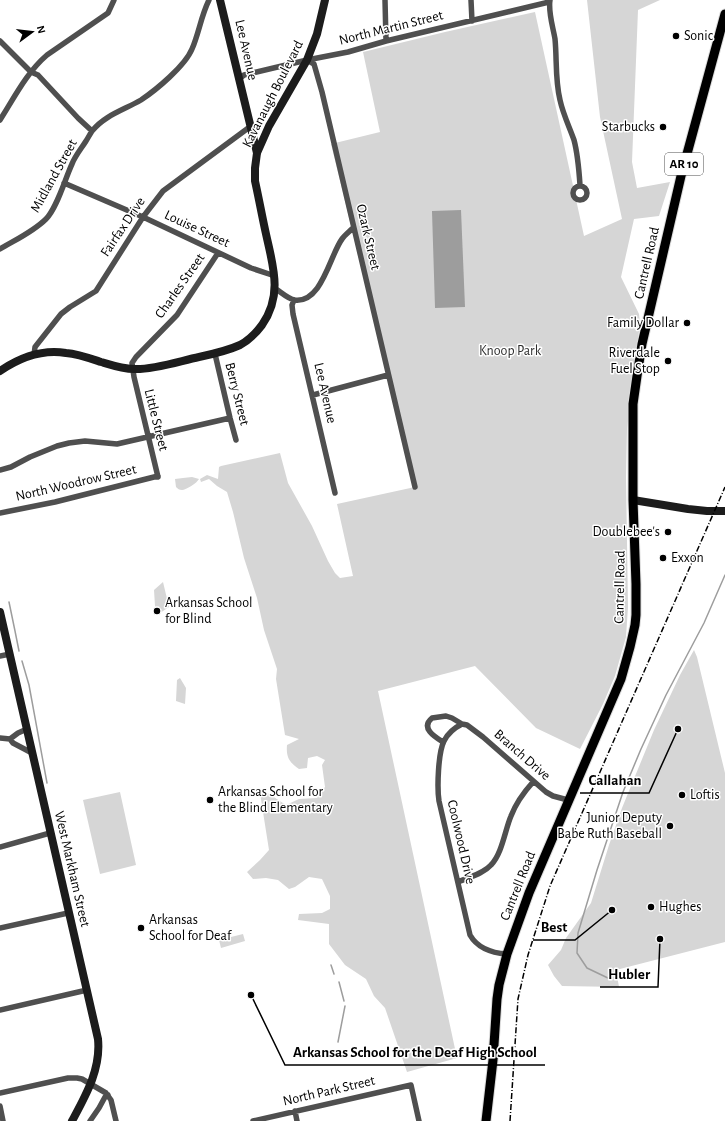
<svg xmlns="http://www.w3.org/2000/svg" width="725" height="1121" font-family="'Alegreya Sans',sans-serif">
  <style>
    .green { fill: #d6d6d6 }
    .water { fill: #9d9d9d }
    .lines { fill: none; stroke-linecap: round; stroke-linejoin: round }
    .stream { stroke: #9d9d9d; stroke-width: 1.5 }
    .primary-casing { stroke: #dbdbdb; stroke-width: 11 }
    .street { stroke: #4f4f4f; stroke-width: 5.5 }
    .secondary { stroke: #1c1c1c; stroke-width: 8 }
    .primary { stroke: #000; stroke-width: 9 }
    .rail { stroke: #000; stroke-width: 1.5; stroke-dasharray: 6 2 1 2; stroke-linecap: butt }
    .poi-dot { fill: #000; stroke: #fff; stroke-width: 1.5 }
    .labels { text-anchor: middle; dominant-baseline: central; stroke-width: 3; stroke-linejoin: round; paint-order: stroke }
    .shield { fill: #fff; stroke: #4c4c4c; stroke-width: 1 }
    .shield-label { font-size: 13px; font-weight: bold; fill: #000 }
    .street-label { font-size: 14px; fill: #000; stroke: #fff }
    .poi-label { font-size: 14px; fill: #000; stroke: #fff; text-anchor: start }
    .park-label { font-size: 14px; fill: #2d2d2d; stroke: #fff }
    .leader { fill: none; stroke: #000; stroke-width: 1.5 }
    .callout-dot { fill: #000; stroke: #fff; stroke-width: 1.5 }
    .callout-label { font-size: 15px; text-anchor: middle; font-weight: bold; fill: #000; stroke: #fff; stroke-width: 3; stroke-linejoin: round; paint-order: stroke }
  </style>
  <rect width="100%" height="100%" fill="#fff"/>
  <path class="green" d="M587,0H660L638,10L632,162L637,188L670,182L659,216L634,219L621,277L639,314L640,323L627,429L626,477L628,607L626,637L615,676L603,704L580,749L536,728L475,666L378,691L457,1058L407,1072L385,1008L374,996L366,979L345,965L329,944V924L298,920L299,914L322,913L330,909V896L322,879L309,877L295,887L289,889L278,880L266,878L253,879L247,872L260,860L269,850L260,793L266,792L286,805L299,799L317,798L325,787L322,765L325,760L317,756L308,758L307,768L299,769C289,762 286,757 287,745L299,739L285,735L276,679L277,669L264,630L257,598L244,558L233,512L227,492L217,486L209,479L201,482L200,479L207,475L218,479L219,467L221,466L280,453L288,483L312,526L328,561L335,573L340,578L353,576L337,504L415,487L331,144L380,132L363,52L445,32L535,12L584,236L622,219L600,117Z
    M192,477L199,479C197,483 186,490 182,490C179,490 178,489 176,487L175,479L183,478Z
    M163,582L169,607L160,613H156L155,606L154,590Z
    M694,650L697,657L725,773V942L616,970L619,987L562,986L554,976L548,965L561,950L566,938L591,903L609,845L622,808L654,730L680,675Z
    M180,678L186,688L185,704L176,701L177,680Z
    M120,792L136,865L100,874L83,800Z
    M243,934L245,941L221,948L219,940Z"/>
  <path class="water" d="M461,210L465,307L435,308L432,211Z"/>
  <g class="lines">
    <path class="stream" d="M9,602L15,631L19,651
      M22,661L29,685L47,783
      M331,965L334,974
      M610,979L587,968L577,953L578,933L597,870L623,792L641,749L666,695L704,623L725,575
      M339,982L344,1001
      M338,1042L345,1006"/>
    <defs>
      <path id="primary" d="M486,1121L493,1060L497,999L499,985L507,954L529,893L621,679L630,647L635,625L636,615V584L633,500V404L637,376L642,344L681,176L725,14"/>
    </defs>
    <use href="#primary" class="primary-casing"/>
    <path class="street" d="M385,0L386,41
      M471,0L472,21
      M550,0C548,12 553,27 555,39C557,59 555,80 560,100C563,114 569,126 574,140C578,155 579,170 580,185
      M0,41L31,72L38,75L78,118L92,131
      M307,60L314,64L322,92L415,487
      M239,79L244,75L307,60L348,52L386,41L549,2
      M0,120C14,98 27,72 47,55L108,13L114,0
      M64,183L143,217L251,268L275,276
      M573 193a7 7 0 1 1 14 0a7 7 0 1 1-14 0Z
      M0,249C15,240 33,232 46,219C57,208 65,179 72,164C75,156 81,149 86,141C88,138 90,134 92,131C105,115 124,110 141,100C156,90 185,66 192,49C199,33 201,16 209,0
      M276,289C281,292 288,299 295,300C322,303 330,255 342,239C345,235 349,232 353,228
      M294,300L292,305L293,314L335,493
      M215,354L230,418L236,440
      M34,355L35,347L61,314L70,307L96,291L143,217L163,191L251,126
      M313,395L388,375
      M0,470L11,467L30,457L57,446L69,443L85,441L117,444L230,418
      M158,477L134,377L132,363L136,357L177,315L218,253
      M0,513L55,502L158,476
      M0,656L10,654
      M462,724C454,728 448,733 444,741C438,753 437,788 439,801L470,935C478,949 492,953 507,954
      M0,738L10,739L13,743L32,753
      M10,739L18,733L27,729
      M443,742C435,737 420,728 432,718L446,716L452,718L462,724L467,725L483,737L546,792L553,796L568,800
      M0,847L50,833
      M458,882C469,877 483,874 491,865C502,854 505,830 511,816C516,803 524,792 533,782
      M0,928L68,913
      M0,1010L87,990
      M0,1093L68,1078H77L82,1079L106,1093L111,1100L116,1121
      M0,1106L3,1121
      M295,1111L297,1121
      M90,1121L99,1108L105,1097L108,1095
      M253,1121L411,1085L419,1121"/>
    <path class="secondary" d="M220,0L257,153
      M0,371C19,358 42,349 66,353C78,354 89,358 101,362C111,365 123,369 134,369C153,370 180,361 199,357C213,354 227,351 240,345C249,340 256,333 262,325C283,295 273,266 266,234C262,216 259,199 255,181V168L257,153L269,126L307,60L317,34L325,0
      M633,500L688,509L707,511H725
      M0,612L98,1039C101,1069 86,1095 72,1121"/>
    <use href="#primary" class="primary"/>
    <path class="rail" d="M510,1121L518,999L528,955L550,886L725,487"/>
  </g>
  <g class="poi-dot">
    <circle cx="676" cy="36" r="4"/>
    <circle cx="663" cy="127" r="4"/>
    <circle cx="687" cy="323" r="4"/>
    <circle cx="668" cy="361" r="4"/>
    <circle cx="668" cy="532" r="4"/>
    <circle cx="663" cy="558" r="4"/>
    <circle cx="157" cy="611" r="4"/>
    <circle cx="682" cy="795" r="4"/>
    <circle cx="210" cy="800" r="4"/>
    <circle cx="670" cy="826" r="4"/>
    <circle cx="651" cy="907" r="4"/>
    <circle cx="141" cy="928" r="4"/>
  </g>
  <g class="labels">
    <rect class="shield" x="665" y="153" width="38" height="22" rx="3"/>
    <g class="shield-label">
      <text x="684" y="164">AR 10</text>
    </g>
    <g class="street-label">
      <text transform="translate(391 28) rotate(-14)">North Martin Street</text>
      <text transform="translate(246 50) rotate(77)">Lee Avenue</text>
      <text transform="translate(273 94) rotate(-63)">Kavanaugh Boulevard</text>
      <text transform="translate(54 176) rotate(-61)">Midland Street</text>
      <text transform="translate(123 227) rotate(-56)">Fairfax Drive</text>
      <text transform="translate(197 229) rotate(25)">Louise Street</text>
      <text transform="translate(368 237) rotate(77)">Ozark Street</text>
      <text transform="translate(647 263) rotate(-77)">Cantrell Road</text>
      <text transform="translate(180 286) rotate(-55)">Charles Street</text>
      <text transform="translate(325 393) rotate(77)">Lee Avenue</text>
      <text transform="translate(237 394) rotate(76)">Berry Street</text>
      <text transform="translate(156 420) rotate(76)">Little Street</text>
      <text transform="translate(76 483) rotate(-13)">North Woodrow Street</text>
      <text transform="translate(620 587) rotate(-89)">Cantrell Road</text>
      <text transform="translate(522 755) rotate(41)">Branch Drive</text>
      <text transform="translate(461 842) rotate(77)">Coolwood Drive</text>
      <text transform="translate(72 869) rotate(77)">West Markham Street</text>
      <text transform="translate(518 886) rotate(-68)">Cantrell Road</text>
      <text transform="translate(329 1091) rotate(-13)">North Park Street</text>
    </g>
    <g class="poi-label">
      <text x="684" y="36">Sonic</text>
      <text x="655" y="127" text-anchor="end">Starbucks</text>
      <text x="679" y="323" text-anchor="end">Family Dollar</text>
      <text x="660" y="353" text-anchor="end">Riverdale<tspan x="660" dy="16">Fuel Stop</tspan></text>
      <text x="660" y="532" text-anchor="end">Doublebee's</text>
      <text x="671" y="558">Exxon</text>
      <text x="165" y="603">Arkansas School<tspan x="165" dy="16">for Blind</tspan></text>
      <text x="218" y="792">Arkansas School for<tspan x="218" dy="16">the Blind Elementary</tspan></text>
      <text x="690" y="795">Loftis</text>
      <text x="662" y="818" text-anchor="end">Junior Deputy<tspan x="662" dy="16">Babe Ruth Baseball</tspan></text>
      <text x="659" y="907">Hughes</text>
      <text x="149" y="920">Arkansas<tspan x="149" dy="16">School for Deaf</tspan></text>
    </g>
    <g class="park-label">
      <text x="510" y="351">Knoop Park</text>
    </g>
  </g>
  <path class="leader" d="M678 729L649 793H580M612 910L575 940H533M660 939L658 987H600M251 995L285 1065H545"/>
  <g class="callout-dot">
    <circle cx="678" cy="729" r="4"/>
    <circle cx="612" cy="910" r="4"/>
    <circle cx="660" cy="939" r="4"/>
    <circle cx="251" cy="995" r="4"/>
  </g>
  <g class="callout-label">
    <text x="615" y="785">Callahan</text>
    <text x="554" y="932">Best</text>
    <text x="629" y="979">Hubler</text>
    <text x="415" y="1057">Arkansas School for the Deaf High School</text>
  </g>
  <g transform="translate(32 32) rotate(75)" stroke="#ffffff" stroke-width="3" paint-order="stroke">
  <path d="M0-3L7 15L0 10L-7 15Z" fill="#000000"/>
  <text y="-6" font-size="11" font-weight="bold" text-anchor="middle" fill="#000000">N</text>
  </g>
</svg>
